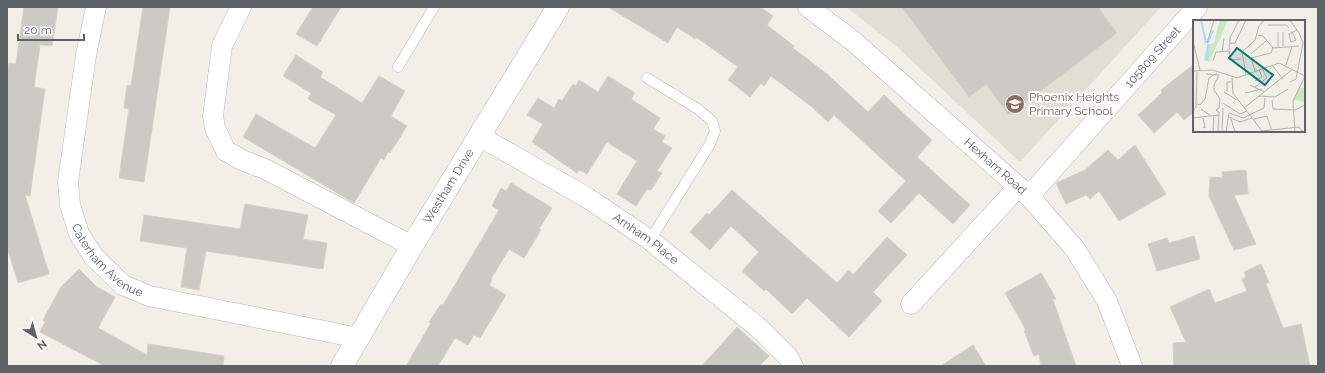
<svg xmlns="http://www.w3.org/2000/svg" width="1325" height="373" font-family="Raleway,sans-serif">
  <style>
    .education { fill: #e1ded6 }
    .building { fill: #cccac5; stroke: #d6d1c6 }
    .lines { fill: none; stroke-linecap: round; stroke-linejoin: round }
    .lane-casing { stroke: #b5b8bc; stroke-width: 11 }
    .street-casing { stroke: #b5b8bc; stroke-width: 21 }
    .secondary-casing { stroke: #b6babf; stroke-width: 23 }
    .lane { stroke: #fff; stroke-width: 10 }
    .street { stroke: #fff; stroke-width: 20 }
    .secondary { stroke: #fff; stroke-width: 22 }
    .labels { text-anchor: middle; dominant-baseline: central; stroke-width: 4; stroke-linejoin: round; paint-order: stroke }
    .street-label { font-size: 12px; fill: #5f6368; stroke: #fff }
    .education-label { font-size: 12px; fill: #785e54; stroke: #fff; text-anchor: start }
    .inset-river { fill: none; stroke: #aadaff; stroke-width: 2 }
    .inset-road { fill: none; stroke: #b3b3b1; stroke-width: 1 }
    .view { fill: #0f766e; fill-opacity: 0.15; stroke: #0f766e; stroke-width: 2 }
    .inset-edge { fill: none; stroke: #5f6368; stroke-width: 2 }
  </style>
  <rect width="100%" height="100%" fill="#f1efe8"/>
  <path class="education" d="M846,7H1161L1020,162L896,46Z"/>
  <path class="building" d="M24,7H58L52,46L40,45L34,87L45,89L30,196L25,195L49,274L18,283L7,247V75L9,63L16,64Z
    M143,7H170L144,182L119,178L129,109L124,108L127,85L131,86Z
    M313,7H341L317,46L296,34Z
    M608,7H760L773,16L767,25L794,46L793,48L827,74L868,112L884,95L932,140L917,157L970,205L953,224L919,193L891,223L878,211L906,181L834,115L828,122L812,107L771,76L764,86L761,83L750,97L728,80L738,67L696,37L695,39L677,27L668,43Z
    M902,7H1098L1117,33L1009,115L986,84L969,97Z
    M296,55L323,72L320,77L362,103L379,76L405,91L391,116L407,126L390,153L388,152L384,160L381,158L354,203L243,137L256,114L315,148L336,115L308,99L311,93L283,76Z
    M1194,64V112L1184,120L1177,112L1154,133L1138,115L1162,93L1161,90Z
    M608,76L635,93L631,99L660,118L653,129L665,136L662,142L672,148L657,171L662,173L651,190L647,189L636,206L617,194L637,161L607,142L587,174L579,170L577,173L532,142L543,124L527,115L538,98L554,108L559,99L562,101L573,84L576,86L579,80L598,92Z
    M1135,145L1166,194L1119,221L1099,191L1090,199L1086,195L1066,204L1056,183L1085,170L1108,150L1118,160Z
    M1246,170L1248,194L1234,195L1256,244L1234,250L1209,196L1210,177L1222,178V172Z
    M511,183L552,208L539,229L541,230L524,258L509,249L491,279L492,280L489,285L506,295L480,338L474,335L468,345L455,338L438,366H406L431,323L429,322L441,304L443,305L499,210L492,206L501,188L506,191Z
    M732,190L837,283L849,270L853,275L887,237L907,255L873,292L882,301L849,337L807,298L792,314L766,289L764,291L742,271L759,252L731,226L710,250L690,232L707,213L709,215Z
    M245,204L308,215L303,239L327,243L323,269L206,251L199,290L181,287L187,248L140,241L144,215L240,229Z
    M1194,236L1200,259L1157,271L1148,244L1167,238L1169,243Z
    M1261,264L1269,282L1266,284L1283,328L1301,324L1310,366H1174L1173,343L1186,342L1170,307L1209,289L1215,303L1247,291L1242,279L1246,277L1244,272Z
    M79,269L97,287L115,297L98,328L147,355L148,344L224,356L223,366H105L40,332L45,322L43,320L61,287Z
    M1041,273L1056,299L1053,300L1076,366H1041L1039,354L1034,356L1024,331L1026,330L1005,293Z
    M737,327L769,356L759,366H702Z
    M973,345L986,366H941Z"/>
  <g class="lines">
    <defs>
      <path id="lane" d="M398,67L434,7
        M647,78L698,109L712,121L715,131L710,144L650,240"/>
      <g id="street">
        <path id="s1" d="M96,7L86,55L68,182L70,205L79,234L94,257L123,285L149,296L359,338"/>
        <path d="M241,7L222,46L213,116L215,128L226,151L242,160L265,169L412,246"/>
        <path id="s2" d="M808,7L853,41L1029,196L1075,249L1107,301L1132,366"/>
        <path id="s3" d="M479,136L586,197L650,240L760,329L788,357L793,366"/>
        <path id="s4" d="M1029,196L1197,7"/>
        <path d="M911,304L1018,187"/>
      </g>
      <g id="secondary">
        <path id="s5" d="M342,366L412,246L558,7"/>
      </g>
    </defs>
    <use href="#lane" class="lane-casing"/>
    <use href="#street" class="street-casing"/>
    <use href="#secondary" class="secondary-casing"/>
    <use href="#lane" class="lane"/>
    <use href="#street" class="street"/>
    <use href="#secondary" class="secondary"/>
  </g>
  <defs>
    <symbol id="school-disc" viewBox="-11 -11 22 22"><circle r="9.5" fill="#8d6e63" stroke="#fff"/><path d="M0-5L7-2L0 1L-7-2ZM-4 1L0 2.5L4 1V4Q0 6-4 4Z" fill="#fff"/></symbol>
  </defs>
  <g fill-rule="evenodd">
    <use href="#school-disc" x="1004" y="93" width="22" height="22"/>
  </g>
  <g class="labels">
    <g class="street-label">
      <text stroke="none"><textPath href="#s4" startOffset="186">105809 Street</textPath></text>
      <text stroke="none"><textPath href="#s2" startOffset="246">Hexham Road</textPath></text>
      <text stroke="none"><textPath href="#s5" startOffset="209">Westham Drive</textPath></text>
      <text stroke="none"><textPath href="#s3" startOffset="196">Arnham Place</textPath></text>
      <text stroke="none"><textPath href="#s1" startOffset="270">Caterham Avenue</textPath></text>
    </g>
    <g class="education-label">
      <text x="1029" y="97">Phoenix Heights<tspan x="1029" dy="14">Primary School</tspan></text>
    </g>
  </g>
  <g transform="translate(1193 20)">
    <rect width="112" height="112" fill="#f1efe8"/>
    <path d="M27,0H35L16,42L11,40L14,25L21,23ZM106,68H112V82L101,80Z" fill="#c5e8c5"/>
    <path class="inset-river" d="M8,0L13,23M15,23L20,10M14,40L15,24"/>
    <path class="inset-road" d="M46,0L37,18L36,31L37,40L48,39M97,0L106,13L110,23L103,59L97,62M75,5H93L96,8M85,12V27M90,12V26M99,12L103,20L98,22L96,14L104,10M65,15L70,16L80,28L106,26M0,21L7,50M14,23L21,0M36,24L42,23L53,0M29,32L31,18M58,34L73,21M20,41L23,32L36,31M79,45L90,59M93,45L99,27M0,51L20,50L44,58L86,43L112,56M62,51L58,38L78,33L80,28M13,54L26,55L21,65V70L27,79L26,88L23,90L26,92L25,112M53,55L49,32L62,20L66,6L71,0M39,58L40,73L69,111M62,61L69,57L66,50M57,65L71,72M62,67L74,58L69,48M34,71V62H38M31,72L44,80M52,73L69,69M66,76L82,77L95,69M79,80L80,89L100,90M30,83L47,94L54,91M4,84L7,85L12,79L16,58L24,53M51,88L100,49M8,89L18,96M0,91L3,87L4,52M100,91L112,85M36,97L47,102L59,98M0,98L26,95M38,99L42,112M61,99L74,96L78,109M10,107L12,108L10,98M69,111L106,107L110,112M20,112L21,95M29,112L30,88M33,112L36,93L50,98L71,88L72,78M102,112L100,81L112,56"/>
    <path class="view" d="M44,28L80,55L72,65L36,38Z"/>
    <rect width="112" height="112" class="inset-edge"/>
  </g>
  <rect width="1325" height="373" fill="none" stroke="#5f6368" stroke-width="16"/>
  <g transform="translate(36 337) rotate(143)" stroke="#ffffff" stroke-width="3" paint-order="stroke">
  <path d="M0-3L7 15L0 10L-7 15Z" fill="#5f6368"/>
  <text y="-6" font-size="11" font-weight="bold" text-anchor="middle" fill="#5f6368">N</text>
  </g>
  <path d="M18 34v6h66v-6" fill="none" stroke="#5f6368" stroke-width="2"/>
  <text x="24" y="34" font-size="12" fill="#5f6368" stroke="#ffffff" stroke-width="3" paint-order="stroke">20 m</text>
</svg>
